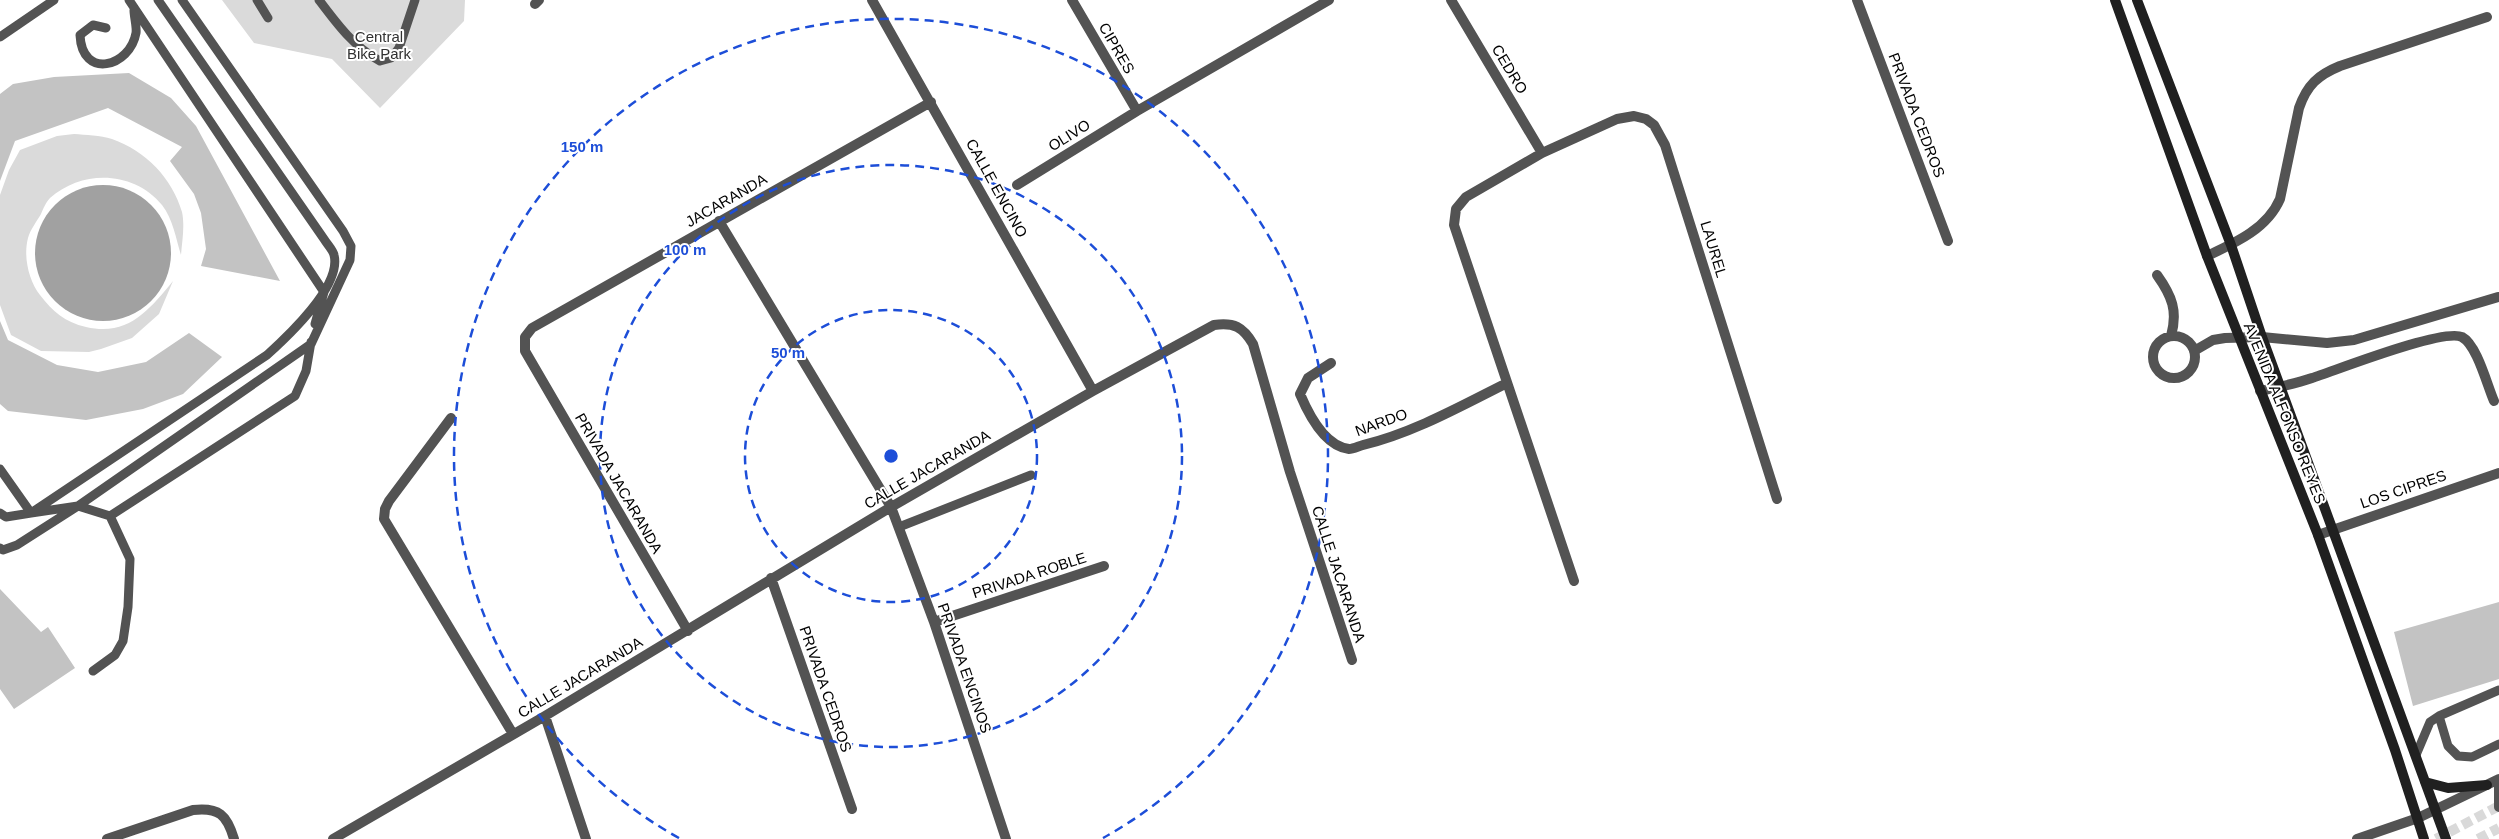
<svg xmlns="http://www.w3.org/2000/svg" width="2499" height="839" font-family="Arial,sans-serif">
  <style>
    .green { fill: #dadada }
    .water { fill: #a1a1a1 }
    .building { fill: #c3c3c3 }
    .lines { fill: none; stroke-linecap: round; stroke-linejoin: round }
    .secondary-tunnel { stroke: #d9d9d9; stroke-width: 10; stroke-dasharray: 10 5; stroke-linecap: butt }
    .service { stroke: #535353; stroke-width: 9 }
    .minor { stroke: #535353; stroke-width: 10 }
    .tertiary { stroke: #535353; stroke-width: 10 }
    .secondary { stroke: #202020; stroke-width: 10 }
    .ring { fill: none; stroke: #1d4ed8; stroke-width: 2.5; stroke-dasharray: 9 6 }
    .labels { text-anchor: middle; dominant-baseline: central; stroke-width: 4; stroke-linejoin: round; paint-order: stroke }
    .park-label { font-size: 15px; fill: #313131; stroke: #fff }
    .street-label { font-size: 15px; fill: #000; stroke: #fff }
    .centre { fill: #1d4ed8; stroke: #fff; stroke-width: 2.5 }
    .ring-label { font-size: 15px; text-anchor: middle; font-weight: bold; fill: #1d4ed8; stroke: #fff; stroke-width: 4; stroke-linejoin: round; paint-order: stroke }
  </style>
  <rect width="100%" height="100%" fill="#fff"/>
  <path class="green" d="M222,0H465L464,21L380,108L332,59L254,43Z
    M74,134C86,135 100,135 112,139C146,151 172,178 182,212C185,226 182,242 181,255C176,239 173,219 162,205C134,171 83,169 50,198C46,202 43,209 41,214C37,221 30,230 28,238C23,257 29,281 40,295C53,312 65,322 86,327C128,337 149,310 173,281L159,314L132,338L101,349L89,352L41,351L11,335L0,305V195L9,170L20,150L57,136Z"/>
  <path class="water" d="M35 253a68 68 0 1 1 136 0a68 68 0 1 1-136 0Z"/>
  <path class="building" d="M129,73L171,98L196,126L280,281L201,266L206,249L201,213L194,194L170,161L182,147L108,108L15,141L0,181V94L13,84L54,77Z
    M0,321L8,340L57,365L98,372L146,362L189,333L222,357L183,394L143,409L86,420L8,411L0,404Z
    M0,589L41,632L48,627L75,668L14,709L0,689Z
    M2499,602V679L2413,706L2394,632Z"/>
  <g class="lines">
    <path class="secondary-tunnel" d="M2436,839L2499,806
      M2478,839L2499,828"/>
    <path class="service" d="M129,0L324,292L315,324
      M257,0L268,18
      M319,0C337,24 354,47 380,61L391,58L399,48L415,0
      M106,28L93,25L80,35C82,80 130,67 136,33C137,27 134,17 134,10
      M0,37L54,0
      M0,469L31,513L78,506L110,516L130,559L128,607L123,641L115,655L93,671
      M0,513L6,517L31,513L267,355C287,337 342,286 334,255C333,250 327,244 324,239L158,0
      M110,516L295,396L306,371L311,342
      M899,527L1031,475
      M0,548L3,550L17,545L78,506L311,344L350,260L351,246L343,231L182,0
      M2439,716L2448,746L2458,756L2472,757L2499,744
      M2416,755L2430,722L2439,716L2499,690"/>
    <path class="minor" d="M872,0L1093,391
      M1072,0L1137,111
      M1451,0L1542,153
      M1857,0L1948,241
      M535,4L539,0
      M1017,185L1137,111L1329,0
      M719,221L891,507L934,622L1006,839
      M2207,256C2235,243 2267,229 2280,199L2299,108C2307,85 2318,75 2340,66L2487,17
      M2157,275C2172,296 2178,311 2171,336
      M2153 357a21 21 0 1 1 42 0a21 21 0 1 1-42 0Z
      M2194,351L2213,340L2225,338L2262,337L2327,343L2354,340L2498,297
      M1331,363L1308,378L1300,394C1308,413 1324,446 1349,449C1353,449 1359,446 1363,445C1413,433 1461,406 1507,383
      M2260,391C2278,387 2295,384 2312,378C2337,370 2443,328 2462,337C2477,345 2487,385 2494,401
      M451,418L389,501L385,509L384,519L513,734
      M2318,535L2499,473
      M771,578L852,809
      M1574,581L1454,225L1456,209L1466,197L1542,153L1617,119L1634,116L1646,119L1654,125L1665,145L1777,499
      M934,622L1104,566
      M688,631L525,351V337L532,328L931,102
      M545,716L586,839
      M107,839L193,810C219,807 227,815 234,839
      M333,839L545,716L891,507L1093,391L1214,325C1234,322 1243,327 1253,344L1290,472L1352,660"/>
    <path class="tertiary" d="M2499,781V807
      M2357,839L2418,818L2499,779"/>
    <path class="secondary" d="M2115,0L2207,256L2318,535L2395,750L2424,839
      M2137,0L2231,245L2262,337L2446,839
      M2425,782L2448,788L2487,785"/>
  </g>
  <g class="ring">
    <circle cx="891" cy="456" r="146"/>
    <circle cx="891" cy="456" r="291"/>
    <path d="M679 838A437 437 0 1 1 1103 838"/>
  </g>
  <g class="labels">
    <g class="park-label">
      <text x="379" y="36">Central<tspan x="379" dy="17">Bike Park</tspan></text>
    </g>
    <g class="street-label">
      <text transform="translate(1117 48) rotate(60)">CIPRES</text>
      <text transform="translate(1510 69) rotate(59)">CEDRO</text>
      <text transform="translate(1917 115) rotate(69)">PRIVADA CEDROS</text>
      <text transform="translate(1069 135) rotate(-32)">OLIVO</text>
      <text transform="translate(997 188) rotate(61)">CALLE ENCINO</text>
      <text transform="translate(726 200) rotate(-30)">JACARANDA</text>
      <text transform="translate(1714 249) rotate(73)">LAUREL</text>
      <text transform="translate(2285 413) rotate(68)">AVENIDA ALFONSO REYES</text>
      <text transform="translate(1381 422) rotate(-20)">NARDO</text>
      <text transform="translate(927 469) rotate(-30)">CALLE JACARANDA</text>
      <text transform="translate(619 483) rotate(60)">PRIVADA JACARANDA</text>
      <text transform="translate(2403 489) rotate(-19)">LOS CIPRES</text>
      <text transform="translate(1339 574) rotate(72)">CALLE JACARANDA</text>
      <text transform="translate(1029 575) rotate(-18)">PRIVADA ROBLE</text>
      <text transform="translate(965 668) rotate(71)">PRIVADA ENCINOS</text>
      <text transform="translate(580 677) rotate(-31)">CALLE JACARANDA</text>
      <text transform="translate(826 689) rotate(71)">PRIVADA CEDROS</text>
    </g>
  </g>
  <circle cx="891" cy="456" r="8" class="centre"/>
  <g class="ring-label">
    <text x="582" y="152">150 m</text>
    <text x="685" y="255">100 m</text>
    <text x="788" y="358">50 m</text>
  </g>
</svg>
